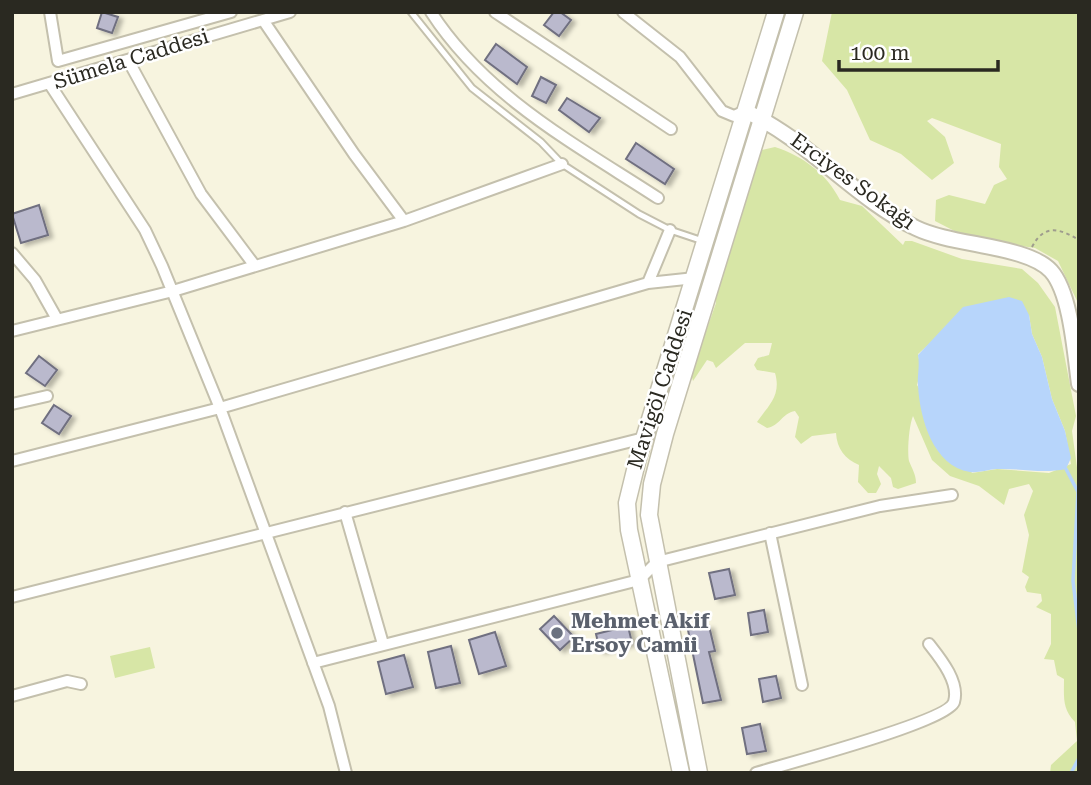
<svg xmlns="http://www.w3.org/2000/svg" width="1091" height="785" font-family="'Roboto Serif',serif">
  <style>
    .green { fill: #d7e6a6; fill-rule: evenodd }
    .water { fill: #b7d5fb }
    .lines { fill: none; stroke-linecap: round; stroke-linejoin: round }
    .stream { stroke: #b7d5fb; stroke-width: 3.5 }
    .building { fill: #bab9cd; stroke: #706f80; stroke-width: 2; filter: url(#shadow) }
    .service-casing { stroke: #c4c0ad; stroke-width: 9 }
    .minor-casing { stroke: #c4c0ad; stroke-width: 14 }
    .tertiary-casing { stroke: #c4c0ad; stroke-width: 18 }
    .secondary-casing { stroke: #c4c0ad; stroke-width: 19 }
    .path { stroke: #9e9c8d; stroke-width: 2; stroke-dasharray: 3.5 3.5; stroke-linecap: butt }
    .service { stroke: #fff; stroke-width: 5 }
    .minor { stroke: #fff; stroke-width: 10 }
    .tertiary { stroke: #fff; stroke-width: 14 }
    .secondary { stroke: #fff; stroke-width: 16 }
    .worship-dot { fill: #6b7280; stroke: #fff; stroke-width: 2.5 }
    .labels { text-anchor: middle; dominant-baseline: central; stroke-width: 5; stroke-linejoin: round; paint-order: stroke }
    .street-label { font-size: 21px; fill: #2a2921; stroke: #fff }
    .worship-label { font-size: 21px; font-weight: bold; fill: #5b616d; stroke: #fff; text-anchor: start }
  </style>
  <defs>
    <filter id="shadow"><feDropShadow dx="4.5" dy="2.5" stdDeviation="2" flood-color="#0004"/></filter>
  </defs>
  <rect width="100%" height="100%" fill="#f7f4df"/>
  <path class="green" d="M832,12H1079V305L1058,261L1035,248L968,238L935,221L936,200L949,195L985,204L994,185L1007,179L999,167L1001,144L932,118L927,121L945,137L954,163L932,180L901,154L870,140L847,90L822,61Z
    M775,147C803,156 827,174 840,200L862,206L903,245L905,241H912L962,259L1022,269L1038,283L1055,307L1076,416L1072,431L1079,482L1077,773H1050L1051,765L1077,741L1075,722C1062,709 1064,697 1064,679L1057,675L1054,660L1044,659L1051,644V614L1036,607L1042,601L1041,594L1027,592L1025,587L1029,577L1022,572L1029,535L1024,515L1033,491L1029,484L1009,489L1004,505L979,486L950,476L932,460L913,416C909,425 907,452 909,461C912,469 916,474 916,483L898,489L893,487L891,478L879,466L877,474L881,484L876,493H868L858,482L859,465C845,459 837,449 836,433L812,436L801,444L795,437L799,417L795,411C782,413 780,426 767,428L757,422C767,407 782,396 775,373L757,370L754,365L758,358L769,355L772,343H745L716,368L713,362L707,360L693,381L691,374L716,303L715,296L747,183L762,150ZM1029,315L1032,334L1042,357L1052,399L1065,431L1071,464L1049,473L997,469L972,473L917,385L921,370L918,354L939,335Z
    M150,647L155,668L115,678L110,656Z"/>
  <path class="water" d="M1009,297L1022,301L1029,315L1032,334L1042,357L1052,399L1065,431L1071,458L1066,469C1042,474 1020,468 996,469C987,470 978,473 970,472C933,466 920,419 918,386C917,376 920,366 918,355L963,307Z"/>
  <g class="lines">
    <path class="stream" d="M1066,469L1078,492L1073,581L1079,631
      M1071,773L1079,758"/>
  </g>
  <path class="building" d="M102,12L118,17L112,33L97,28Z
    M554,12H560L571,20L559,36L544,25Z
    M496,44L527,67L517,84L485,60Z
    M541,77L556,85L546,103L532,96Z
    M567,98L600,118L589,132L559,110Z
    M636,143L674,169L665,184L626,159Z
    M39,205L48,235L21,243L12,214Z
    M39,356L57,370L45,386L26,373Z
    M54,405L71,416L59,434L42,423Z
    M729,569L735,595L715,599L709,573Z
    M764,610L768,632L751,635L748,613Z
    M554,616L574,637L560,650L540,629Z
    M628,626L632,643L600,651L596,634Z
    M709,626L715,651L709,652L721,700L703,703L688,630Z
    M495,632L506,666L479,674L469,640Z
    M451,646L460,683L436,688L428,652Z
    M404,655L413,687L386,694L378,662Z
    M776,676L781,698L763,702L759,679Z
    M760,724L766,751L747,754L742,728Z"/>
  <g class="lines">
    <defs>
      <path id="service" d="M411,12L472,88L541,142L562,164L639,214L670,230L703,241"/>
      <path id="minor" d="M50,12L58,61L231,12
        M431,12C486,97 575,144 658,198
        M495,12L671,129
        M623,12L680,57L722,111L734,116L745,111
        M263,20L354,154L404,221
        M128,60L201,194L255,266
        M49,83L145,230L162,266L220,408L329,706L346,773
        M12,94L290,12
        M12,253L35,280L57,319
        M648,283L670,230
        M12,331L173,291L404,221L562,164
        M12,404L47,396
        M12,461L220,408L648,283L695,278
        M345,512L383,644
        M770,533L802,685
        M12,597L644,438
        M313,663L639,580L657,562L880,506L952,495
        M12,696L67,681L81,684
        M756,773C785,764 947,722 954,702C960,682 940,658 929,644"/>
      <path id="tertiary" d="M745,111C810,141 854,198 916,228C953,246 1027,245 1051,271C1071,293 1075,355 1079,384"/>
      <path id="secondary" d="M681,773L629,530L627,503L638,458L776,12
        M699,773L649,515L652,484L665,434L795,12"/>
    </defs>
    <use href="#service" class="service-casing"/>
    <use href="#minor" class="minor-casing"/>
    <use href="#tertiary" class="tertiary-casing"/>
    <use href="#secondary" class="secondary-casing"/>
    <path class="path" d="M1032,247C1044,224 1059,228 1079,240"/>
    <use href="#service" class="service"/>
    <use href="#minor" class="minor"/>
    <use href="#tertiary" class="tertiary"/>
    <use href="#secondary" class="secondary"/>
  </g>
  <circle class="worship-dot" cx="557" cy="633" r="7"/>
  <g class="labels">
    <g class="street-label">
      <text transform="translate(131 59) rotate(-17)">Sümela Caddesi</text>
      <text transform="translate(853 181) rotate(36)">Erciyes Sokağı</text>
      <text transform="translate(660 389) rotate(-72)">Mavigöl Caddesi</text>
    </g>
    <g class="worship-label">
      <text x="571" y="621">Mehmet Akif<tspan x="571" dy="24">Ersoy Camii</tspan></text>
    </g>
  </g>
  <rect width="1091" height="785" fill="none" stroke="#2a2921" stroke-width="28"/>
  <path d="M839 60v10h159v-10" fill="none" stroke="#2a2921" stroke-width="3.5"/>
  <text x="850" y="60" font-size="21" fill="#2a2921" stroke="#ffffff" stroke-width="5" paint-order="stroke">100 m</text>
</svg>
